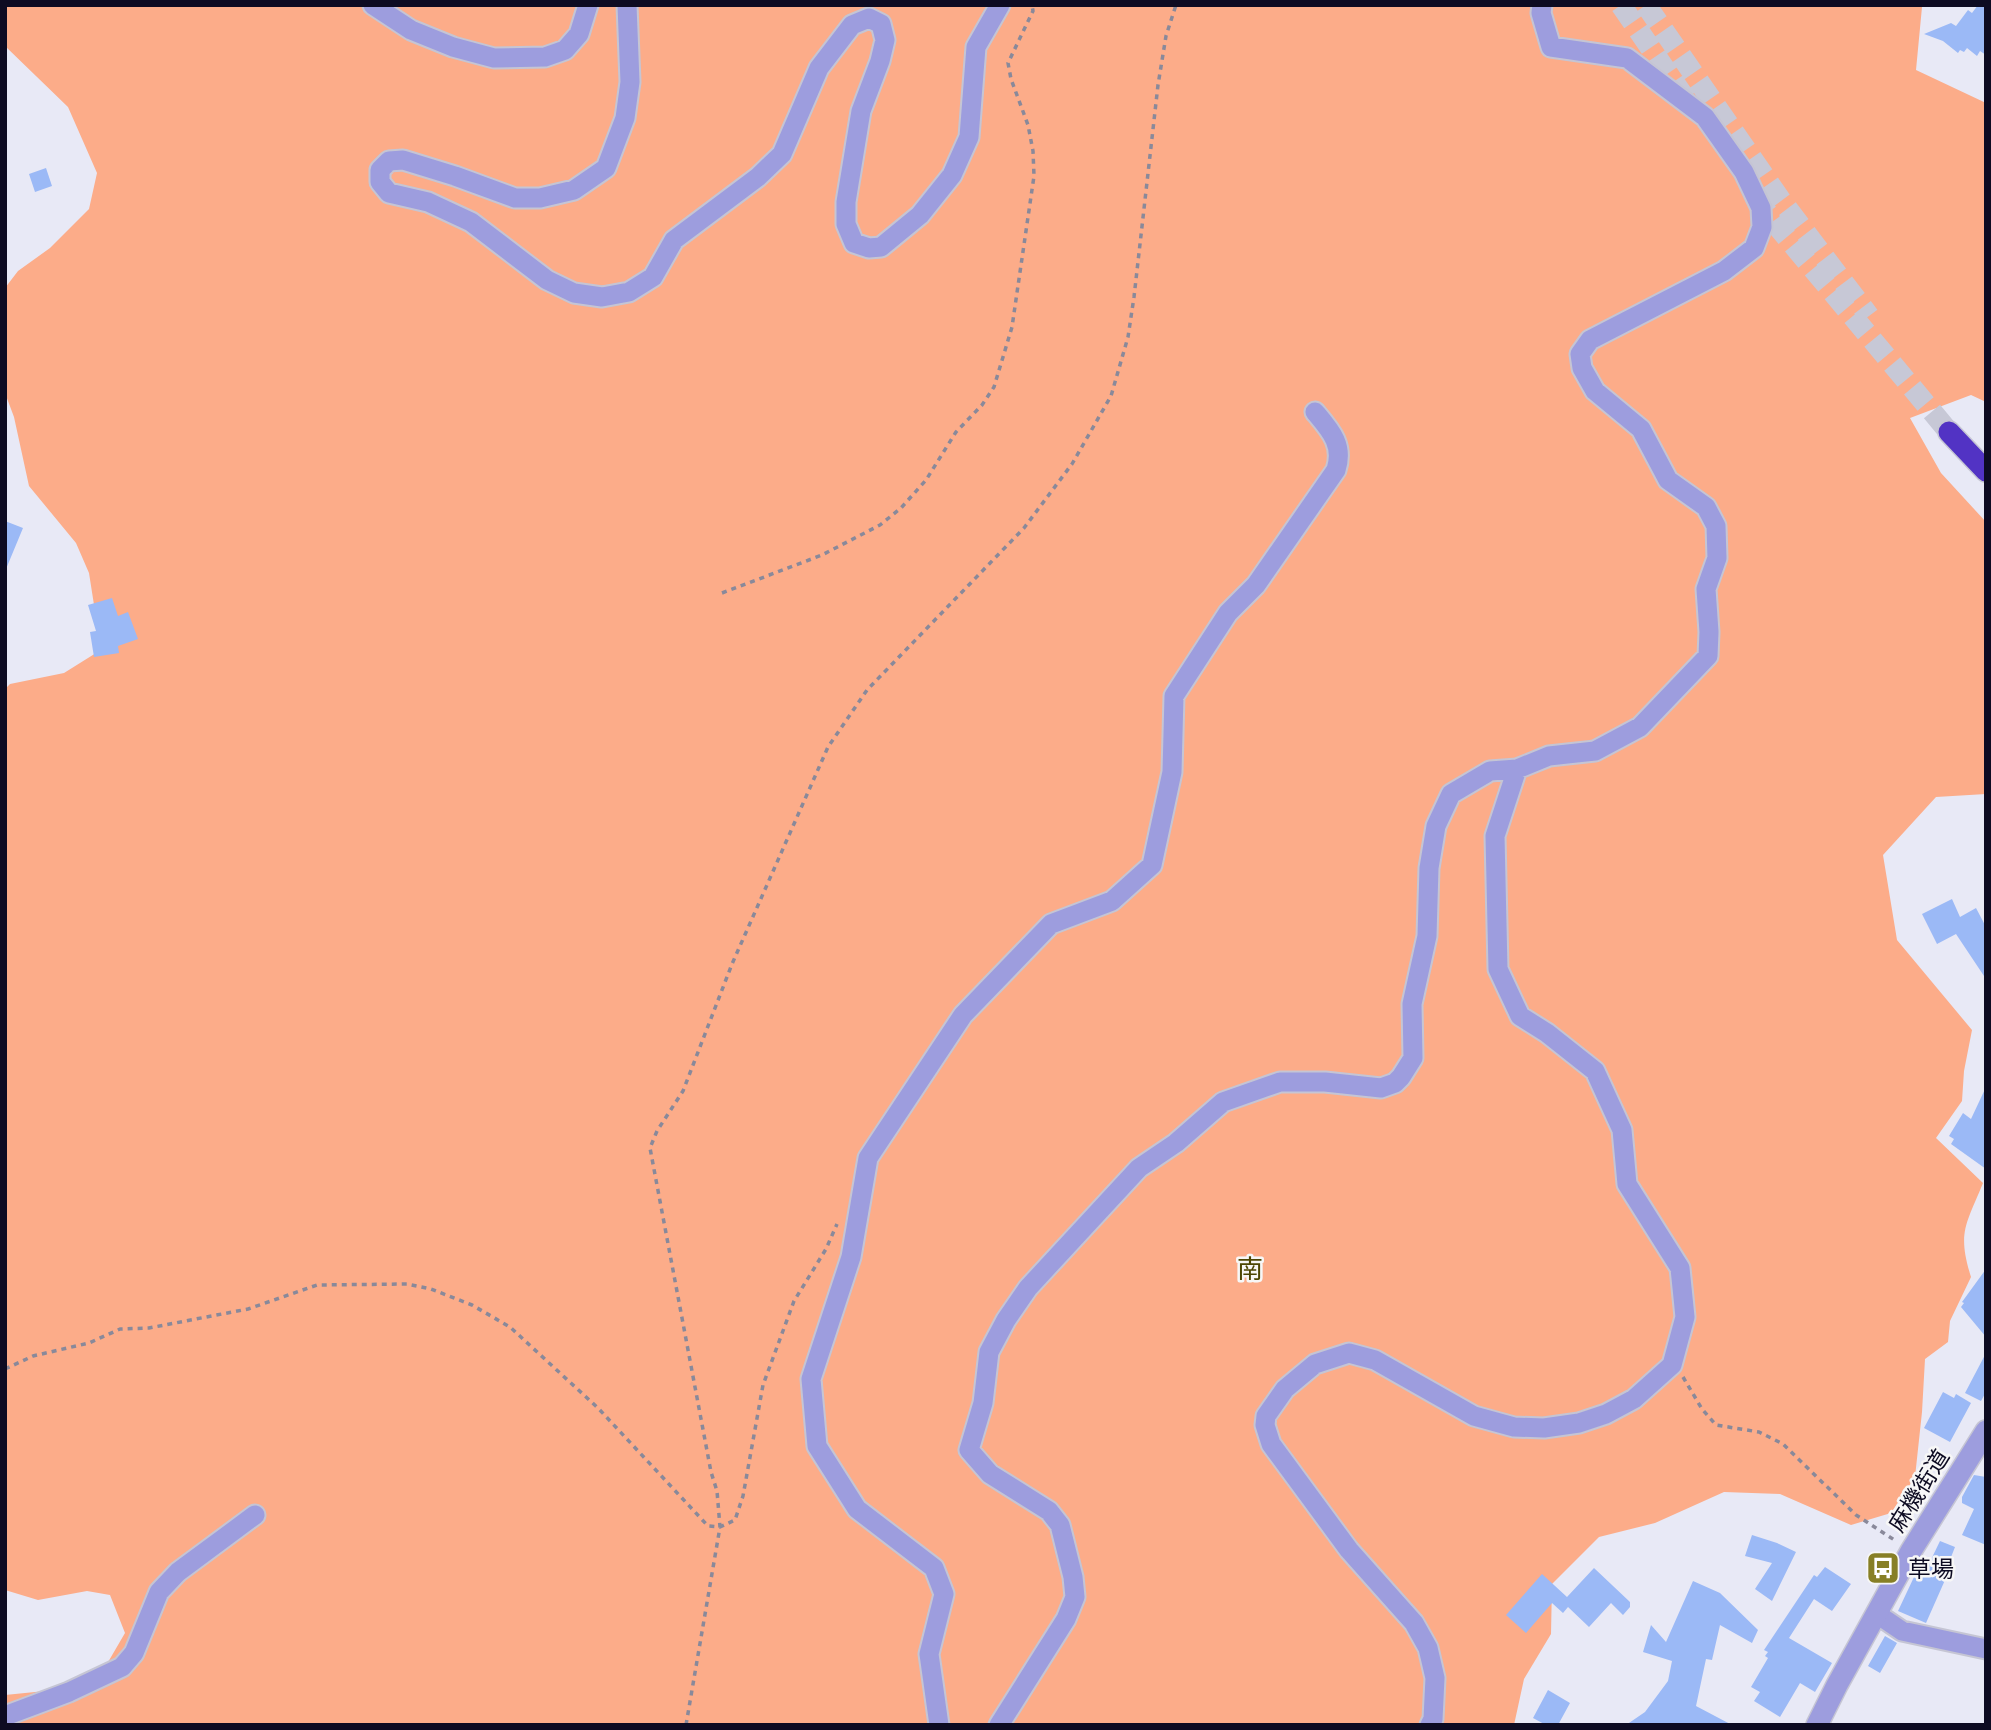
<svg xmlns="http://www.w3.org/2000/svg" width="1991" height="1730" font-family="'Noto Sans','Noto Sans JP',sans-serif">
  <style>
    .green { fill: #fcac89 }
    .building { fill: #9bb9f6 }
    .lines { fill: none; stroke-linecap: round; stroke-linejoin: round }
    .motorway-tunnel { stroke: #c7c8d6; stroke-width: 21; stroke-dasharray: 21 10; stroke-linecap: butt }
    .minor-casing { stroke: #c5c5d4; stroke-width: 23 }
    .tertiary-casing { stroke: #c5c5d4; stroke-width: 24 }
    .motorway-casing { stroke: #c5c5d4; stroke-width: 24 }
    .path { stroke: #89899a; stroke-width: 3.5; stroke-dasharray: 5 5; stroke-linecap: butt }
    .minor { stroke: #9d9dde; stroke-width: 19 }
    .tertiary { stroke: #9d9dde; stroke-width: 21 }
    .motorway { stroke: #5233c4; stroke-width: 21 }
    .labels { text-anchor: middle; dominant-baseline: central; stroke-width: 5; stroke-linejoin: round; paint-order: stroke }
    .street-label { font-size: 23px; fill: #0d0b22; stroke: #f7f7f7 }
    .poi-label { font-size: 23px; fill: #0d0b22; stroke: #f7f7f7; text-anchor: start }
    .quarter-label { font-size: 26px; fill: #4c4603; stroke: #f7f7f7 }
  </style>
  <rect width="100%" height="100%" fill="#e8e9f6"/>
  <path class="green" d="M5,5H1967L1922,7L1916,70L1986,103V402L1971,395L1910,418L1941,473L1986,522V794L1936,797L1883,855L1897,940L1972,1030L1964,1071L1962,1101L1936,1138L1983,1183C1966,1225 1957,1232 1971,1277L1950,1321L1948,1342L1925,1359L1922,1412L1915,1477L1891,1513L1851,1525L1780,1494L1724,1492L1655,1523L1599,1537L1552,1584L1551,1634L1524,1679L1514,1725H5V1695L45,1691L104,1669L125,1633L110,1595L87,1591L38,1600L5,1590V689L10,684L64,673L96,653L97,624L89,573L76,543L29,486L14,417L5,393V288L18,271L50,248L89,209L97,173L68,107L5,46Z"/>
  <path class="building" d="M1978,5H1986V55L1980,51L1977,56L1967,48L1964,52L1960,50L1958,53L1943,41L1924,34L1951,23L1956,26L1968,10L1972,13Z
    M46,168L52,186L35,192L29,174Z
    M5,521L23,528L6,569H5Z
    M112,598L118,616L128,612L138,639L118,646L119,653L94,657L90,632L96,631L88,605Z
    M1952,899L1960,917L1976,908L1986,927V979L1956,934L1937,944L1922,914Z
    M1986,1087V1169L1951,1144L1954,1139L1949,1136L1963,1113L1971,1119Z
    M1986,1269V1337L1961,1307L1964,1303L1962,1302Z
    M1986,1353V1392L1981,1401L1965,1393Z
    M1943,1392L1954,1398L1956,1394L1971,1403L1950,1442L1924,1428Z
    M1974,1475L1986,1477V1545L1962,1535L1974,1509L1962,1503V1497Z
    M1752,1535L1777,1543L1796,1552L1772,1601L1755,1589L1772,1563L1745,1556Z
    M1940,1541L1955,1547L1946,1570L1949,1571L1926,1623L1898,1611L1914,1577L1917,1579L1922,1569L1926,1570Z
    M1825,1567L1851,1584L1832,1611L1814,1599L1789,1638L1832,1663L1815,1692L1800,1683L1780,1717L1754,1701L1760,1692L1751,1687L1768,1658L1765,1656L1768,1652L1764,1650L1814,1575L1817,1577Z
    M1594,1568L1630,1602V1607L1623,1615L1611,1603L1589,1627L1568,1607L1563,1613L1552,1603L1526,1633L1506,1615L1542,1574L1567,1597Z
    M1693,1581L1720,1593L1758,1630L1752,1643L1720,1625L1712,1660L1706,1659L1696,1706L1732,1725H1626L1645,1712L1668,1681L1672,1661L1643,1652L1651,1625L1666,1642Z
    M1885,1636L1897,1643L1880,1673L1868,1666Z
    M1548,1690L1570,1703L1558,1725H1546L1533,1718Z"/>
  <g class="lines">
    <path class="motorway-tunnel" d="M1621,5L1687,101
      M1646,5L1780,199L1869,316
      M1755,196L1774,222L1949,432"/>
    <defs>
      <path id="minor" d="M373,5L411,30L453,47L494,58L545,57L565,50L579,34L588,5
        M627,5L630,82L625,118L606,168L574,190L540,198H515L455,176L403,160L389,161L380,170V182L389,193L428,202L471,222L547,280L574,293L602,297L629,292L653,277L674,240L758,177L782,154L819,68L852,25L869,18L881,24L885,40L880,61L861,111L846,202V224L854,243L869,248L881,247L920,215L952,175L969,137L976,47L1000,5
        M1877,1614L1902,1631L1986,1649
        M5,1716L69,1692L122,1667L134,1653L159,1592L178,1572L255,1515
        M939,1725L929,1654L944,1594L934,1568L857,1509L817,1446L811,1379L851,1257L868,1158L963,1015L1051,924L1112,901L1152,865L1172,772L1174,696L1228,613L1256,585L1336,470C1344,445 1331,431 1315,412
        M999,1725L1066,1619L1075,1597L1073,1577L1060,1525L1049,1511L990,1474L969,1450L983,1403L989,1352L1006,1320L1028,1288L1139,1168L1176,1143L1223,1102L1280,1082H1325L1381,1088L1395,1083L1401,1077L1413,1058L1412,1004L1427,936L1429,868L1436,826L1451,794L1490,771L1517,769L1549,756L1595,751L1640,727L1708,656L1709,632L1706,589L1717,558L1716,526L1706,507L1668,480L1641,429L1595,391L1582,368L1580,354L1590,340L1724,271L1754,248L1762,227L1761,208L1744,172L1705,117L1627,58L1551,47L1541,13L1542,5
        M1430,1725L1433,1719L1435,1678L1428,1648L1414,1623L1349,1550L1271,1444L1265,1425L1266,1416L1285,1389L1315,1364L1349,1353L1375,1360L1474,1416L1514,1427L1544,1428L1579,1423L1606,1414L1634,1399L1672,1365L1685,1317L1680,1268L1627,1184L1622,1130L1595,1071L1547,1033L1520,1016L1498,969L1495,836L1517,769"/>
      <path id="tertiary" d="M1817,1725L1837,1685L1911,1551L1986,1431"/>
      <path id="motorway" d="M1949,432L1986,471"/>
    </defs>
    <use href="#minor" class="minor-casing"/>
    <use href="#tertiary" class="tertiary-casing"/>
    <use href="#motorway" class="motorway-casing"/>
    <path class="path" d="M722,593L822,555L880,525L901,508L926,480L956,432L982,405L994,387L1012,327L1034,176L1033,151L1028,125L1011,79L1008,63L1033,11L1032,5
      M5,1369L33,1356L89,1343L120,1329L149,1328L248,1309L317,1285L407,1284L431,1289L472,1305L510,1327L598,1408L708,1526L720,1527L735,1520L743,1496L763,1385L794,1301L826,1249L837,1224
      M1683,1377L1702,1409L1716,1425L1759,1432L1783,1444L1856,1515L1896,1541
      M686,1725L720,1527L717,1491L711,1472L650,1148L657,1131L683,1091L732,964L828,747L867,690L1024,528L1072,464L1111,396L1128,337L1134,297L1158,85L1166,36L1176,5"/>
    <use href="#minor" class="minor"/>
    <use href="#tertiary" class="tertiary"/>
    <use href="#motorway" class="motorway"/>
  </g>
  <defs>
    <symbol id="bus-square" viewBox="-11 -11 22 22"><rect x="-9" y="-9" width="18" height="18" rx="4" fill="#877f26" stroke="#f7f7f7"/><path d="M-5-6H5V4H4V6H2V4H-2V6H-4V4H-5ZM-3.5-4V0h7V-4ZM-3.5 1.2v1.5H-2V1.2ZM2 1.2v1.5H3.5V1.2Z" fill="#fff"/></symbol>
  </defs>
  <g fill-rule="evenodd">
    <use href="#bus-square" x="1864" y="1549" width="38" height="38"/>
  </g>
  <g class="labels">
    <g class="street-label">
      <text transform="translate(1918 1490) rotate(-58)">麻機街道</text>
    </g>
    <g class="poi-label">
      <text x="1908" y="1568">草場</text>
    </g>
    <g class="quarter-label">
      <text x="1250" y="1268">南</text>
    </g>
  </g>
  <rect width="1991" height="1730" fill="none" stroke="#0d0b22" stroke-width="14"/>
</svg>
